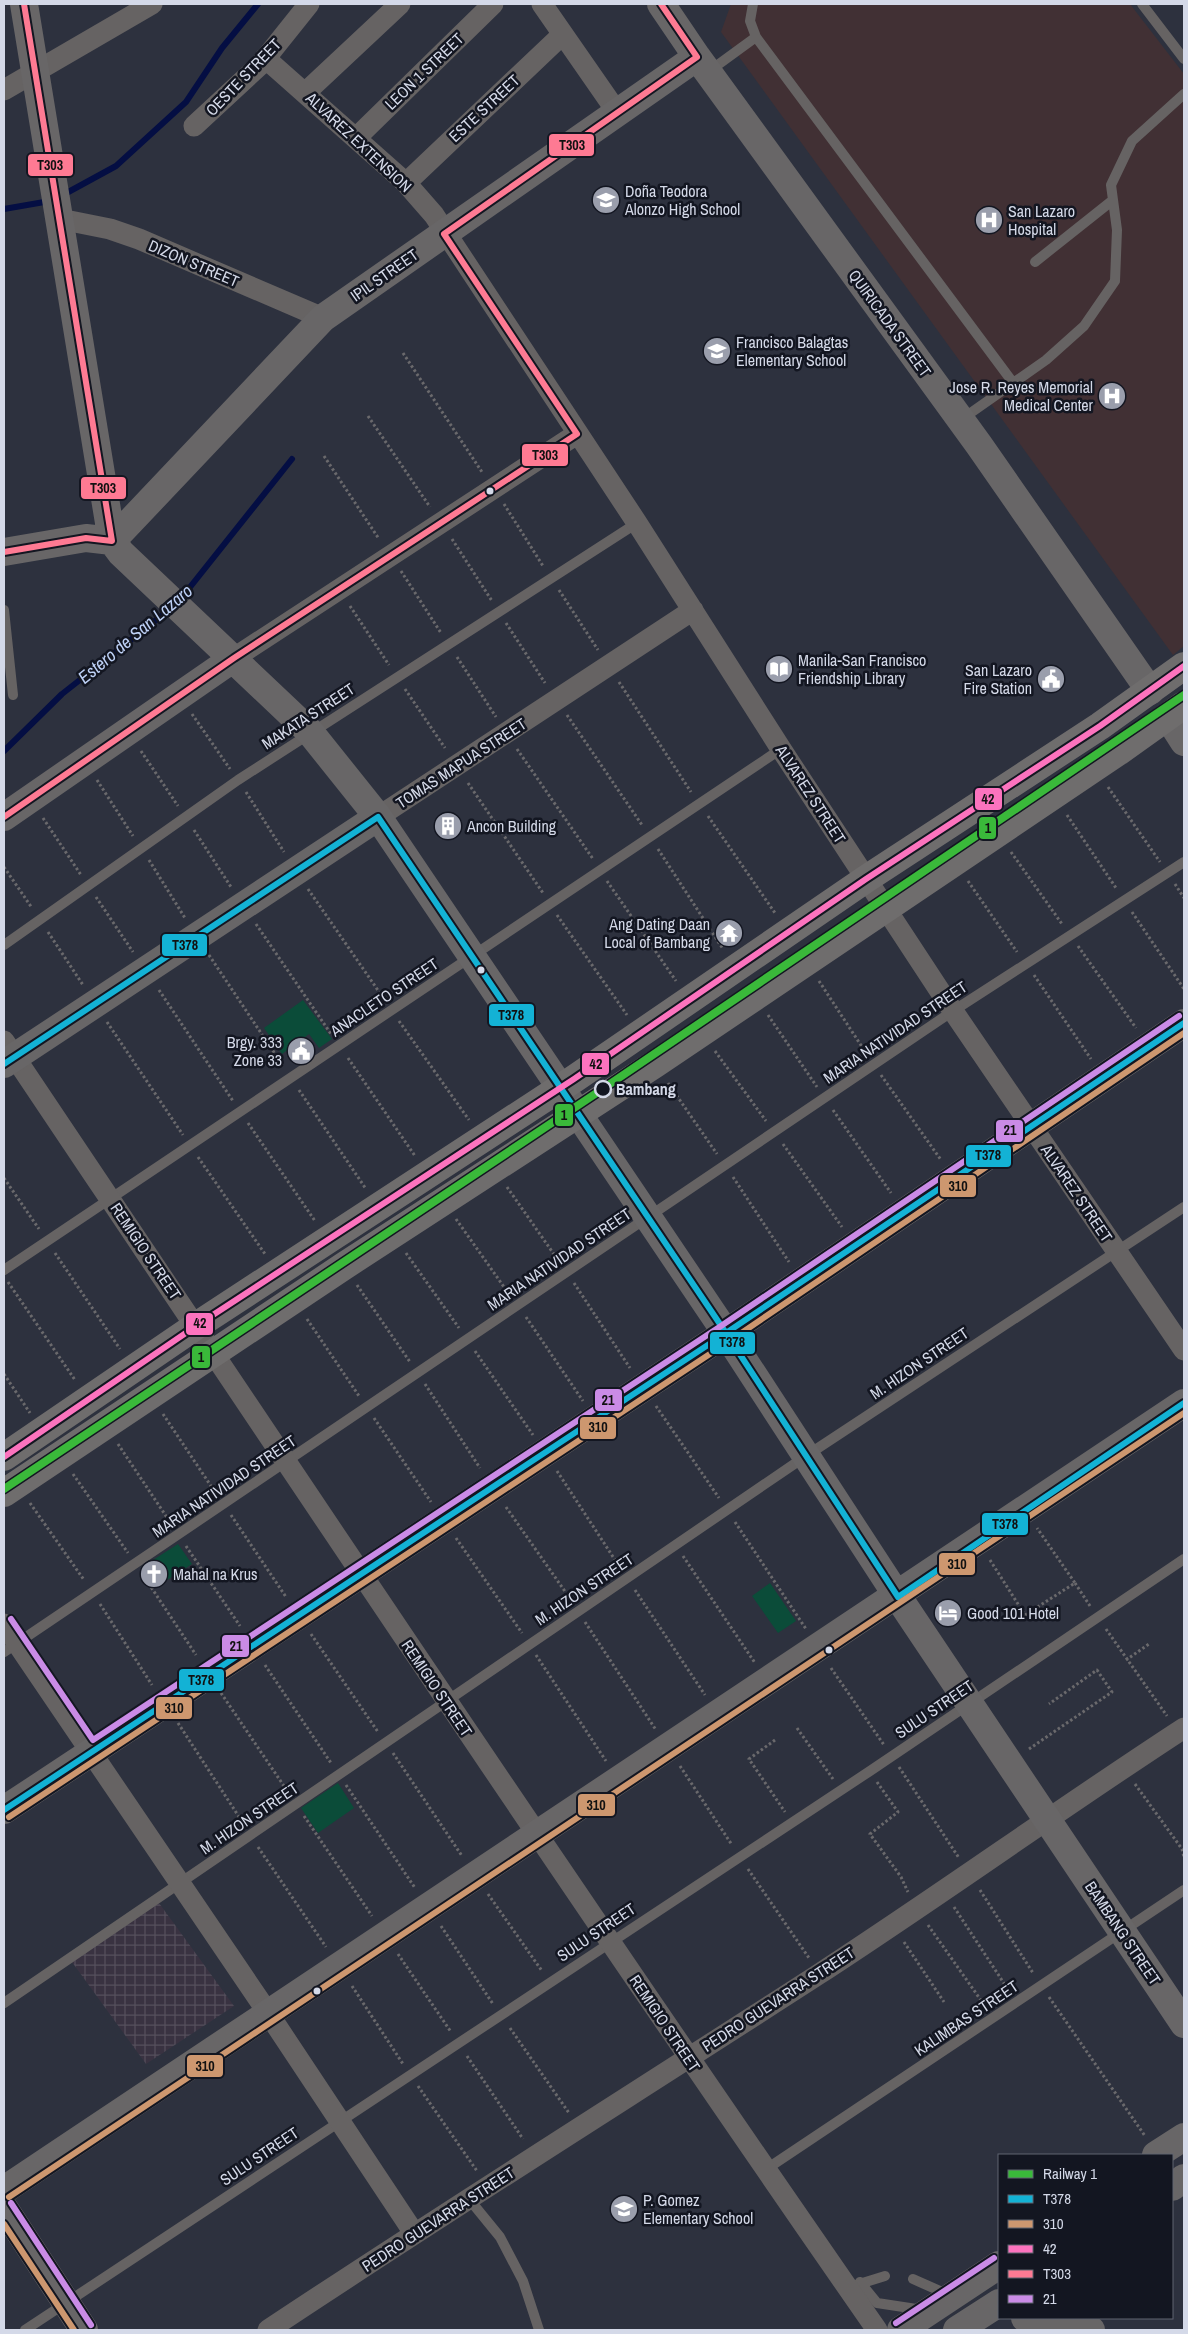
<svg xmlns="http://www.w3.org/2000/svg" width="1188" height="2334" font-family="'Archivo Narrow',sans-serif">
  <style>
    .industrial { fill: url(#industrial-grid) }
    .medical { fill: #413034 }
    .green { fill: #0b4c39 }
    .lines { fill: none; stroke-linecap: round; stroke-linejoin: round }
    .stream { stroke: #040e43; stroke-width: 6 }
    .path { stroke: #6a696c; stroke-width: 3; stroke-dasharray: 2.5 2.5; stroke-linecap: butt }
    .lane { stroke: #666363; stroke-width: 10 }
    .street { stroke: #666363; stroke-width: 21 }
    .secondary { stroke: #686667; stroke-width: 28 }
    .primary { stroke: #6f6d6d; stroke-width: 28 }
    .bus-1-casing { stroke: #131621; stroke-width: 10 }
    .bus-2-casing { stroke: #131621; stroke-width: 10 }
    .bus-3-casing { stroke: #131621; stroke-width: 10 }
    .bus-4-casing { stroke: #131621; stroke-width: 10 }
    .bus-5-casing { stroke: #131621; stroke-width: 10 }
    .bus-1 { stroke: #13b2d5; stroke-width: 6 }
    .bus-2 { stroke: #cd976f; stroke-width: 6 }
    .bus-3 { stroke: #fc73be; stroke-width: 6 }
    .bus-4 { stroke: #fe7a93; stroke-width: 6 }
    .bus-5 { stroke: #ca8be6; stroke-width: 6 }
    .rail-1-casing { stroke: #131621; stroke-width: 11 }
    .rail-1 { stroke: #3ab93a; stroke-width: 8 }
    .bus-dot { fill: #d4d9e8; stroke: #131621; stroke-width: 2 }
    .stop-dot { fill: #131621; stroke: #d4d9e8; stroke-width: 2.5 }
    .labels { text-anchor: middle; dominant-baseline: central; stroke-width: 5; stroke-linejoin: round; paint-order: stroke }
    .street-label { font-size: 16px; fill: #d4d9e8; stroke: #131621 }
    .poi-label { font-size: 16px; fill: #d4d9e8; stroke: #131621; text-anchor: start }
    .stop-label { font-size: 16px; font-weight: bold; fill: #d4d9e8; stroke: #131621; text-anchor: start }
    .water-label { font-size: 18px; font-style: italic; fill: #bed1f6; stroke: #131621 }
    .line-badge { stroke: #131621; stroke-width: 2 }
    .pale-badge-label { font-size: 14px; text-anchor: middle; font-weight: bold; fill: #111 }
  </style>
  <defs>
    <pattern id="industrial-grid" width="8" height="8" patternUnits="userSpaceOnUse" patternTransform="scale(1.25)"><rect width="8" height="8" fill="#393241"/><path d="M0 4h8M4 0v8" fill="none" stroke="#554f5c"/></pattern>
  </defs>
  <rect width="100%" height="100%" fill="#2d313e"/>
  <path class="industrial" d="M159,1903L234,2006L146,2064L72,1962Z"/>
  <path class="medical" d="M731,4H1130L1184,74V646L1173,655L721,32Z"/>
  <path class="green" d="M303,1000L332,1039L319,1048L309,1034L282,1054L264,1028Z
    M178,1544L192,1564L167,1580L153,1560Z
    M770,1583L796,1621L778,1633L752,1596Z
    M338,1783L354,1808L318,1833L301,1808Z"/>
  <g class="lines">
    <path class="stream" d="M61,196L116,166L186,102L222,48L258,4
      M4,209L50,201
      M179,601L292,459
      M4,751L62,694L170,609"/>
    <path class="path" d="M403,353L482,472
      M368,416L430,507
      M324,456L379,539
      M504,504L543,566
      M452,539L492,601
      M401,571L441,633
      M559,590L598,650
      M350,606L389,665
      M506,623L545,683
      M457,657L496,717
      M619,682L691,792
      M405,689L445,748
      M192,714L230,769
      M567,715L642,825
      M517,749L593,859
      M141,751L178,806
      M97,780L133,836
      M468,783L543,893
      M1108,787L1160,862
      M246,792L284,852
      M1067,815L1116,888
      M708,816L775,913
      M43,818L81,875
      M194,830L231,887
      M658,849L723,949
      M1011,852L1062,924
      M149,860L185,918
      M4,867L32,908
      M607,881L676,981
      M968,881L1017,952
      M1175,884L1184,898
      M308,889L384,999
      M96,897L133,952
      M1132,912L1184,989
      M557,915L627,1015
      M256,924L331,1034
      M48,932L83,985
      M1078,946L1136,1028
      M209,955L283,1066
      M1034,975L1091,1059
      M819,981L866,1053
      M159,990L233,1101
      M768,1015L817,1087
      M399,1021L469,1120
      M107,1022L183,1135
      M715,1051L766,1121
      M348,1058L415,1156
      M881,1075L941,1160
      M668,1083L717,1154
      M299,1090L366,1189
      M833,1110L891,1193
      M248,1123L315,1221
      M783,1144L842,1227
      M198,1157L265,1254
      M733,1177L789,1262
      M4,1178L39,1229
      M507,1187L558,1260
      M456,1219L509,1294
      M55,1253L120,1349
      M406,1253L459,1328
      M8,1282L75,1380
      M574,1283L630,1368
      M357,1285L410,1362
      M526,1317L583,1401
      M307,1319L359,1396
      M475,1351L533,1435
      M4,1374L30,1413
      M425,1384L480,1468
      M656,1406L719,1498
      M163,1414L215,1492
      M374,1418L431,1502
      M118,1444L170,1522
      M557,1471L619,1566
      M73,1474L128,1553
      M30,1503L84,1580
      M506,1507L571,1600
      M231,1515L286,1597
      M735,1522L806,1629
      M456,1538L522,1633
      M186,1546L240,1626
      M683,1556L755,1663
      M990,1560L1025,1615L1075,1583L1037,1528
      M143,1575L196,1655
      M1075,1583L1090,1606
      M635,1590L705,1695
      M100,1604L152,1685
      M585,1622L656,1730
      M1106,1629L1167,1716
      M311,1634L378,1732
      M536,1655L606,1761
      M1126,1660L1149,1644
      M265,1665L331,1763
      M831,1668L884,1745
      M221,1693L288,1792
      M178,1723L243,1823
      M797,1728L833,1779
      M775,1740L749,1759L785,1812
      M1029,1749L1112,1692L1097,1670L1049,1704
      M393,1753L462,1856
      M680,1766L732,1845
      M899,1767L959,1858
      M877,1782L898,1812L870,1834L901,1877L908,1892
      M1135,1784L1182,1849L1184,1857
      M346,1785L415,1888
      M304,1816L372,1916
      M258,1847L326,1947
      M748,1869L809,1958
      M980,1890L1033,1973
      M488,1894L542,1971
      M954,1907L1009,1991
      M928,1925L985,2006
      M441,1926L493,2004
      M904,1942L944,2002
      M398,1954L451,2032
      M352,1986L403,2064
      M1049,1997L1145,2136
      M510,2028L569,2113
      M467,2056L523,2139
      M418,2086L477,2171"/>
    <path class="lane" d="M753,4L750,21L756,37L1014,384
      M1142,4L1184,59
      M708,72L756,37
      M1035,262L1113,200
      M962,419L1046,360L1084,326L1115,281L1117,230L1111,185L1132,141L1184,94
      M4,610L13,695
      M4,945L238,780L637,523
      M4,1270L781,749
      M4,1652L953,1011L1184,862
      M4,2003L806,1456L1184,1207
      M765,2170L1184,1890
      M469,2199L500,2237L523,2281L539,2330
      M913,2279L949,2295
      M860,2282L877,2303L923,2310
      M856,2285L885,2276
      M25,2330L870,1771L1184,1559"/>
    <path class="street" d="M542,4L617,112
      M265,58L406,183L434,215L637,523L781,749L953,1011L1184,1350
      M4,90L152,4
      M305,93L400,4
      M194,126L261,64L309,4
      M356,138L493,4
      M406,183L563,34
      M60,219L110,229L139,239L323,318
      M234,658L577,434
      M378,817L693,610
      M4,1041C293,1472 581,1904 877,2330
      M4,1624L268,2013L414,2233
      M268,2330C450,2209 635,2093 819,1974C942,1894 1061,1808 1184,1728"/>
    <path class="secondary" d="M24,4L112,541L121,553L310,732L378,817L726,1333L898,1597L1184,2024
      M661,4L697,57L979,445L1150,691
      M112,541L323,318L697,57
      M4,552L86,538L112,541
      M1168,717L1184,742
      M4,817L234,658
      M4,1064L378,817
      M4,1810L726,1333L1184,1023
      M1156,2155L1184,2137
      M1172,2187L1184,2178
      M4,2190C396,1926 792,1668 1184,1403
      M4,2208L84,2330
      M1025,2318L1091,2330
      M901,2330L999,2265
      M957,2330L999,2303"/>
    <path class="primary" d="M4,1457L196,1326L574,1079L866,879L1100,726L1184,666
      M4,1493L344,1266L655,1064L1118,752L1184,705"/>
    <defs>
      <path id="bus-1" d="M4,1064L378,817L726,1333L898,1597L1184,1403
        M4,1810L726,1333L1184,1023"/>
      <path id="bus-2" d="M9,1817L731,1340L1184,1033
        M9,2197L1184,1413
        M4,2224L74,2330"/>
      <path id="bus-3" d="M4,1457L196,1326L574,1079L866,879L1100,726L1184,666"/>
      <path id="bus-4" d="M4,552L86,538L112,541L24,4
        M4,817L234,658L577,434L444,234L697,57L661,4"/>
      <path id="bus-5" d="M11,1619L93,1740L721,1326L1179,1016
        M11,2203L91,2325
        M896,2323L994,2258"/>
    </defs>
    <use href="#bus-1" class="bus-1-casing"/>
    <use href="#bus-2" class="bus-2-casing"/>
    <use href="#bus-3" class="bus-3-casing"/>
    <use href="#bus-4" class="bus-4-casing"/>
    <use href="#bus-5" class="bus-5-casing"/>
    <use href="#bus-1" class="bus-1"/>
    <use href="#bus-2" class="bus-2"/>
    <use href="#bus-3" class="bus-3"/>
    <use href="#bus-4" class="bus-4"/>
    <use href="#bus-5" class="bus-5"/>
    <defs>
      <path id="rail-1" d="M4,1489L604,1088L1184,695"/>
    </defs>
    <use href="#rail-1" class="rail-1-casing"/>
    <use href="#rail-1" class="rail-1"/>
  </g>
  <defs>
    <symbol id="school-disc" viewBox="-11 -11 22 22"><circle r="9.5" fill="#9a9eac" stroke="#131621"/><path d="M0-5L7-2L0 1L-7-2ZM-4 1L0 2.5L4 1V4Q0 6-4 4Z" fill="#fff"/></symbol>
    <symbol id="hospital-disc" viewBox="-11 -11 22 22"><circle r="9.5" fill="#9a9eac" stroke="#131621"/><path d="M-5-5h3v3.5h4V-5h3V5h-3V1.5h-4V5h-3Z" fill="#fff"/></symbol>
    <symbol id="library-disc" viewBox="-11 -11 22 22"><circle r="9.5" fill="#9a9eac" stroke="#131621"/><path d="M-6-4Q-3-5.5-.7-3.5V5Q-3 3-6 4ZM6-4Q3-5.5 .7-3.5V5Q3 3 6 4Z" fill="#fff"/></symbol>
    <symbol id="civic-disc" viewBox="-11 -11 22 22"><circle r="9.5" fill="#9a9eac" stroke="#131621"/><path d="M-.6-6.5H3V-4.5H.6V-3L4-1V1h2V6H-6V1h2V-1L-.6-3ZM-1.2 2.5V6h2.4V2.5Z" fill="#fff"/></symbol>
    <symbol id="building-disc" viewBox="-11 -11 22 22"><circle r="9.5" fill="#9a9eac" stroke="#131621"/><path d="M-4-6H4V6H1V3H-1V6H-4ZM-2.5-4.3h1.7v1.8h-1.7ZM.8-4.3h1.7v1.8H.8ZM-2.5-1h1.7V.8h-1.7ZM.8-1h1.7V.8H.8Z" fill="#fff"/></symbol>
    <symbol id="temple-disc" viewBox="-11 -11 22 22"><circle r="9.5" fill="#9a9eac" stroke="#131621"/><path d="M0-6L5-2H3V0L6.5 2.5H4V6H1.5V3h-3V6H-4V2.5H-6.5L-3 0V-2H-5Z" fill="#fff"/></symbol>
    <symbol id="church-disc" viewBox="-11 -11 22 22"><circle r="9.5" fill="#9a9eac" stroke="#131621"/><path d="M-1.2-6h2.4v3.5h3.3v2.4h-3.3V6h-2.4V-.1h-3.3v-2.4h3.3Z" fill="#fff"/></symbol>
    <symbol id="hotel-disc" viewBox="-11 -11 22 22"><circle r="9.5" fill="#9a9eac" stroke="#131621"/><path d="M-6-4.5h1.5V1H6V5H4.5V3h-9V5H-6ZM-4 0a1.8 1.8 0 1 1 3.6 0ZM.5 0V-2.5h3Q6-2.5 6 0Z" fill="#fff"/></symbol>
  </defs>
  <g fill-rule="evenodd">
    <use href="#school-disc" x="590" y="184" width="32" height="32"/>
    <use href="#hospital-disc" x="973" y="204" width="32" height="32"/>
    <use href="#school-disc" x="701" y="335" width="32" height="32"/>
    <use href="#hospital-disc" x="1096" y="380" width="32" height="32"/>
    <use href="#library-disc" x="763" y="653" width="32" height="32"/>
    <use href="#civic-disc" x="1035" y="663" width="32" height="32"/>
    <use href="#building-disc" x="432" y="810" width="32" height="32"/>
    <use href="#temple-disc" x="713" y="917" width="32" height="32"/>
    <use href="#civic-disc" x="285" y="1035" width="32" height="32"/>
    <use href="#church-disc" x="138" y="1558" width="32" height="32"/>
    <use href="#hotel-disc" x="932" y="1597" width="32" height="32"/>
    <use href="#school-disc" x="608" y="2193" width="32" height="32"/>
  </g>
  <g class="bus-dot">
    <circle cx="490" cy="491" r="4.5"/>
    <circle cx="481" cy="970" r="4.5"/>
    <circle cx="829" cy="1650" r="4.5"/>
    <circle cx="317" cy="1991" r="4.5"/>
  </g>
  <circle class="stop-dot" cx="603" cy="1089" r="8"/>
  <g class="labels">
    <g class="street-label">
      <text transform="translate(424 71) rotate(-44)">LEON 1 STREET</text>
      <text transform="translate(243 77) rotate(-46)">OESTE STREET</text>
      <text transform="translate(484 108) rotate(-43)">ESTE STREET</text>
      <text transform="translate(359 142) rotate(43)">ALVAREZ EXTENSION</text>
      <text transform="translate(194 263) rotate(23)">DIZON STREET</text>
      <text transform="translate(384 275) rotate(-35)">IPIL STREET</text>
      <text transform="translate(890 323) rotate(54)">QUIRICADA STREET</text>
      <text transform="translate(308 716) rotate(-33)">MAKATA STREET</text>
      <text transform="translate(461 763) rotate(-33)">TOMAS MAPUA STREET</text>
      <text transform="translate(811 794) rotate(57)">ALVAREZ STREET</text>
      <text transform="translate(384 997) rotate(-34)">ANACLETO STREET</text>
      <text transform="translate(895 1032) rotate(-34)">MARIA NATIVIDAD STREET</text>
      <text transform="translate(1077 1193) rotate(56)">ALVAREZ STREET</text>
      <text transform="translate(146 1251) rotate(56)">REMIGIO STREET</text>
      <text transform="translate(559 1259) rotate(-34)">MARIA NATIVIDAD STREET</text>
      <text transform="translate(919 1363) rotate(-34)">M. HIZON STREET</text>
      <text transform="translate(224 1486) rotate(-34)">MARIA NATIVIDAD STREET</text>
      <text transform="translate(584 1589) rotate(-34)">M. HIZON STREET</text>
      <text transform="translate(437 1688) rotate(56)">REMIGIO STREET</text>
      <text transform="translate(934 1709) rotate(-34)">SULU STREET</text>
      <text transform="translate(249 1818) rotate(-34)">M. HIZON STREET</text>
      <text transform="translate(596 1932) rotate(-34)">SULU STREET</text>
      <text transform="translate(1123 1933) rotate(56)">BAMBANG STREET</text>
      <text transform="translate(778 1999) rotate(-33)">PEDRO GUEVARRA STREET</text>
      <text transform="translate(966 2018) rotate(-34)">KALIMBAS STREET</text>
      <text transform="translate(665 2023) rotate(56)">REMIGIO STREET</text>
      <text transform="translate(259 2156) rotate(-34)">SULU STREET</text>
      <text transform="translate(438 2219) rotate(-33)">PEDRO GUEVARRA STREET</text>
    </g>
    <g class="poi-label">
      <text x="625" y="191">Doña Teodora<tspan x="625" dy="18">Alonzo High School</tspan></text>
      <text x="1008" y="211">San Lazaro<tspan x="1008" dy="18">Hospital</tspan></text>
      <text x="736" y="342">Francisco Balagtas<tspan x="736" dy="18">Elementary School</tspan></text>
      <text x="1093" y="387" text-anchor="end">Jose R. Reyes Memorial<tspan x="1093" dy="18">Medical Center</tspan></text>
      <text x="798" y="660">Manila-San Francisco<tspan x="798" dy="18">Friendship Library</tspan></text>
      <text x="1032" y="670" text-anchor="end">San Lazaro<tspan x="1032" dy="18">Fire Station</tspan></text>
      <text x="467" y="826">Ancon Building</text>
      <text x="710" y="924" text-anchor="end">Ang Dating Daan<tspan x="710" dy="18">Local of Bambang</tspan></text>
      <text x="282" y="1042" text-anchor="end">Brgy. 333<tspan x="282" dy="18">Zone 33</tspan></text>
      <text x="173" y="1574">Mahal na Krus</text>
      <text x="967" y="1613">Good 101 Hotel</text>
      <text x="643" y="2200">P. Gomez<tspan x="643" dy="18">Elementary School</tspan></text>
    </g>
    <g class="stop-label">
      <text x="616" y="1089">Bambang</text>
    </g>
    <g class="water-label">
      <text transform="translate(135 634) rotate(-40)">Estero de San Lazaro</text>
    </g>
  </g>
  <g class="line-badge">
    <rect x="548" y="133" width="47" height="24" rx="5" fill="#fe7a93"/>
    <rect x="27" y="153" width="47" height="24" rx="5" fill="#fe7a93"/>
    <rect x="521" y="443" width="48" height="24" rx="5" fill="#fe7a93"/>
    <rect x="80" y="476" width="47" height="24" rx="5" fill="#fe7a93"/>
    <rect x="974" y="787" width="29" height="24" rx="5" fill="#fc73be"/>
    <rect x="978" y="816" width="19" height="24" rx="5" fill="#3ab93a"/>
    <rect x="161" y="933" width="47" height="24" rx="5" fill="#13b2d5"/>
    <rect x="488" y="1003" width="47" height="24" rx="5" fill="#13b2d5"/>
    <rect x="581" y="1052" width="29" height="24" rx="5" fill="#fc73be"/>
    <rect x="554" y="1103" width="20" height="24" rx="5" fill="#3ab93a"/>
    <rect x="995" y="1119" width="29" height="24" rx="5" fill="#ca8be6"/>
    <rect x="965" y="1144" width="47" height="24" rx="5" fill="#13b2d5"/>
    <rect x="939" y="1174" width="38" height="24" rx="5" fill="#cd976f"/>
    <rect x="185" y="1312" width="29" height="24" rx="5" fill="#fc73be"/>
    <rect x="709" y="1331" width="47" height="24" rx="5" fill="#13b2d5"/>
    <rect x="191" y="1345" width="20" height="24" rx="5" fill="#3ab93a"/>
    <rect x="594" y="1388" width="29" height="24" rx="5" fill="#ca8be6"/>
    <rect x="579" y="1416" width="38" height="24" rx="5" fill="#cd976f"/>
    <rect x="981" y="1512" width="48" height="24" rx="5" fill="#13b2d5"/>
    <rect x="938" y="1552" width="38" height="24" rx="5" fill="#cd976f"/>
    <rect x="221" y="1634" width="29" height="24" rx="5" fill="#ca8be6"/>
    <rect x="178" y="1668" width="47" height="24" rx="5" fill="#13b2d5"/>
    <rect x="155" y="1696" width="38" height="24" rx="5" fill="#cd976f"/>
    <rect x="577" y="1793" width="39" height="24" rx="5" fill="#cd976f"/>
    <rect x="186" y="2054" width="38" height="24" rx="5" fill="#cd976f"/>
  </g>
  <g class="pale-badge-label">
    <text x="572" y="150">T303</text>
    <text x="50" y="170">T303</text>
    <text x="545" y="460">T303</text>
    <text x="103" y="493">T303</text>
    <text x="988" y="804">42</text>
    <text x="988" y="833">1</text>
    <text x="185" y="950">T378</text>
    <text x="511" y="1020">T378</text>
    <text x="596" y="1069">42</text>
    <text x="564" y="1120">1</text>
    <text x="1010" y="1135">21</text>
    <text x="988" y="1160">T378</text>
    <text x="958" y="1191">310</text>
    <text x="200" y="1328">42</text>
    <text x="732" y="1347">T378</text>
    <text x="201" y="1362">1</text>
    <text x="608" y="1405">21</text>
    <text x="598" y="1432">310</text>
    <text x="1005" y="1529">T378</text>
    <text x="957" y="1569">310</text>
    <text x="236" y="1651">21</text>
    <text x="201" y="1685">T378</text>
    <text x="174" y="1713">310</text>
    <text x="596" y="1810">310</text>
    <text x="205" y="2071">310</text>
  </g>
  <rect width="1188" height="2334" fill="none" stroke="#d4d9e8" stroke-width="10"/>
  <rect x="998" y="2154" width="175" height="165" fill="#131621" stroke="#606471"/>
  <rect x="1008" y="2170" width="25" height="8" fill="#3ab93a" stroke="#606471"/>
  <text x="1043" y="2179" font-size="15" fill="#d4d9e8">Railway 1</text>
  <rect x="1008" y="2195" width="25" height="8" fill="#13b2d5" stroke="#606471"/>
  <text x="1043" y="2204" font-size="15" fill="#d4d9e8">T378</text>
  <rect x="1008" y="2220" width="25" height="8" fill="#cd976f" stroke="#606471"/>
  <text x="1043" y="2229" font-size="15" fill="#d4d9e8">310</text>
  <rect x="1008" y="2245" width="25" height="8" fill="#fc73be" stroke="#606471"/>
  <text x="1043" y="2254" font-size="15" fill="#d4d9e8">42</text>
  <rect x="1008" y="2270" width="25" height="8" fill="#fe7a93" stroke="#606471"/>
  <text x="1043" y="2279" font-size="15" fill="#d4d9e8">T303</text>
  <rect x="1008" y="2295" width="25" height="8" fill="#ca8be6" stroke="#606471"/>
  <text x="1043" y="2304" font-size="15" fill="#d4d9e8">21</text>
</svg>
